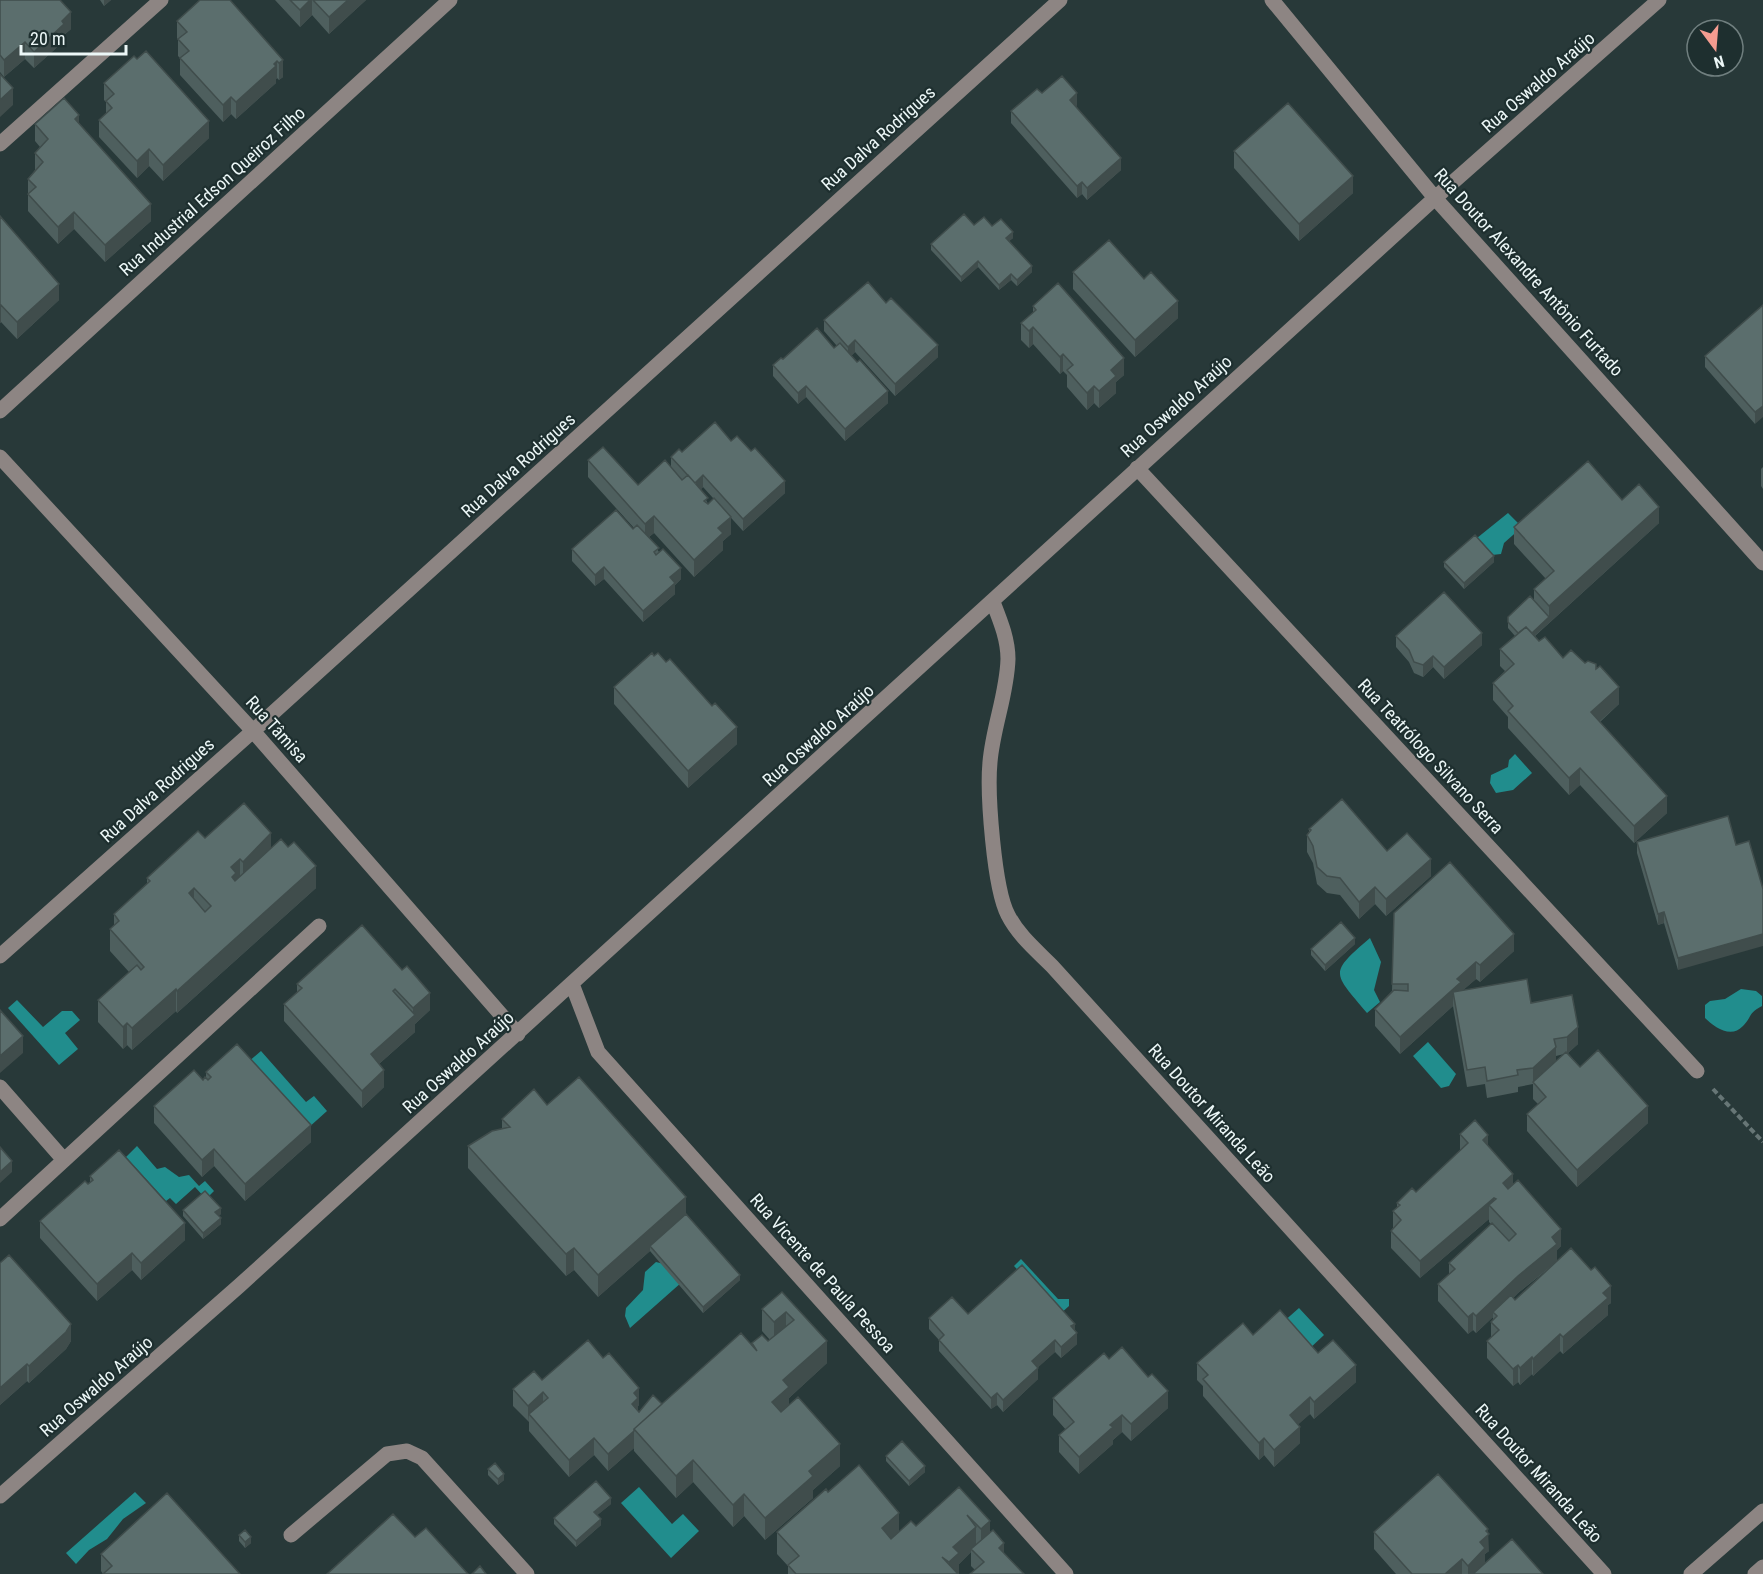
<svg xmlns="http://www.w3.org/2000/svg" width="1763" height="1574" font-family="'Roboto Condensed',sans-serif">
  <style>
    .water { fill: #218d8d }
    .lines { fill: none; stroke-linecap: round; stroke-linejoin: round }
    .path { stroke: #677676; stroke-width: 4; stroke-dasharray: 6 3; stroke-linecap: butt }
    .minor { stroke: #8d8583; stroke-width: 15 }
    .wall { fill: #4e5f5e; fill-rule: evenodd }
    .shaded-wall { fill: #404d4c }
    .building { fill: #5b6e6d; stroke: #404d4c; stroke-width: 1.5; fill-rule: evenodd }
    .labels { text-anchor: middle; dominant-baseline: central; stroke-width: 4.5; stroke-linejoin: round; paint-order: stroke }
    .street-label { font-size: 18px; fill: #ecf7f7; stroke: #1e2f2f }
  </style>
  <rect width="100%" height="100%" fill="#283939"/>
  <path class="water" d="M1508,513L1522,527L1504,543L1501,554L1492,555L1477,538Z
    M1515,754L1532,773L1513,790L1496,793L1490,783L1491,775L1508,767L1509,760Z
    M1370,938L1381,962L1374,990L1380,1002L1367,1013C1333,972 1328,974 1370,938Z
    M1741,989L1756,991L1762,996V1006C1748,1013 1752,1017 1743,1026C1731,1039 1714,1027 1705,1018V1005L1710,1001L1725,999Z
    M17,1000L43,1027L62,1011H72L80,1020L65,1033L78,1049L59,1065L8,1008Z
    M1428,1042L1456,1074L1449,1086L1441,1088L1413,1056Z
    M261,1051L306,1102L314,1096L327,1111L307,1129L248,1062Z
    M137,1146L157,1169L165,1167L179,1177L189,1175L199,1186L205,1181L214,1191L206,1199L195,1187L176,1204L170,1198L166,1201L126,1157Z
    M1021,1259L1058,1299H1069V1306L1059,1315L1014,1266Z
    M656,1262L664,1264L682,1282L630,1328L625,1316L626,1308L643,1290L645,1272Z
    M1299,1308L1324,1335L1307,1351L1282,1323Z
    M639,1487L672,1524L683,1514L699,1531L671,1558L621,1503Z
    M135,1492L146,1503L123,1519L107,1539L89,1550L76,1564L66,1553Z"/>
  <g class="lines">
    <path class="path" d="M1713,1089L1763,1142"/>
    <path class="minor" d="M1272,0L1435,198L1763,563
      M0,144L161,0
      M0,411L450,0
      M0,457L253,731L518,1034
      M1137,468L1697,1071
      M993,602C1000,620 1008,639 1008,659C1007,694 993,727 990,762C987,793 994,889 1008,915C1018,935 1036,950 1052,966L1604,1574
      M0,956L253,731L1060,0
      M572,984L598,1052L1066,1574
      M0,1087L64,1160
      M0,1219L319,926
      M0,1496L239,1286L1435,198L1659,0
      M291,1535L387,1454L407,1451L422,1458L527,1574
      M1691,1574L1763,1511
      M1755,1574L1763,1567"/>
  </g>
  <path class="wall" d="M0,0L71,29L64,35V41L34,68L25,59L4,77L0,72Z
    M100,0H111L104,6Z
    M275,0H366L329,34L312,15L300,27Z
    M177,21L283,60V77L279,80L277,78L276,79V83L236,119L231,114L223,122L180,75V58L178,56V40L177,38Z
    M104,83L209,138L163,181L149,166L137,178L99,137V120L106,114V102L104,100Z
    M1042,93L1077,105L1076,106L1121,170L1087,200L1082,194L1077,198L1011,123V111Z
    M35,124H79L151,221L105,262L74,229L58,244L28,211V179L35,170V153L40,147L35,141Z
    M1234,151L1353,193L1299,241L1234,168Z
    M0,216L59,300L17,339L1,322L0,323Z
    M974,225L992,226L1013,238L1009,241L1032,272L1017,286L1011,280L999,290L978,267L961,282L931,250V244Z
    M1073,272L1178,318L1135,357L1073,289Z
    M886,303L938,357L895,396L855,352L851,356L888,403L845,441L806,397L798,404L773,376V365L783,359L834,348L837,346L824,331V320Z
    M1763,305L1755,424L1705,367V356Z
    M1033,306L1124,375L1116,382V393L1099,408L1094,403L1087,410L1067,387V375L1063,371L1060,374L1033,344L1029,348L1021,340V323L1033,313Z
    M731,441L785,493L743,531L703,487L701,489L708,504L731,534L723,541V550L694,577L654,533L649,537L659,552L681,579L675,585V594L643,622L604,579L595,586L572,561V549L634,528L588,477V460L638,485L671,467V457L682,452Z
    M1763,467V489L1761,486V469Z
    M1622,500L1659,523L1535,636L1539,641L1563,658L1585,663L1596,669L1619,704L1600,722L1667,813L1634,843L1580,785L1569,795L1508,728V717L1493,700V683L1505,671L1500,666V649L1515,636L1508,628V617L1534,601V589L1546,579L1514,544V527Z
    M1444,562H1494L1464,589L1444,567Z
    M1396,636L1482,645L1444,679L1433,667L1423,677L1414,673L1409,662L1396,647Z
    M614,687L737,744L688,788L614,704Z
    M1728,816L1678,970L1664,923L1658,925L1637,853V842Z
    M1309,829L1387,851L1431,876L1386,916L1375,904L1359,919L1340,895L1327,893L1317,884L1313,863L1307,852V835L1309,832Z
    M205,838L271,849L316,888L177,1013L176,1011L132,1050L127,1045L123,1049L98,1022V1000L129,972L110,951V929L114,925V914L147,884V878Z
    M1394,913L1514,951L1480,982L1476,979L1463,990L1531,1003L1578,1044L1568,1053L1580,1067L1648,1123L1577,1187L1527,1131V1114L1538,1104L1533,1099V1084L1518,1087V1092L1487,1098L1485,1084L1467,1087L1453,1006L1400,1054L1375,1026V1009L1392,991ZM1564,1054L1556,1062V1056Z
    M362,925L430,1010L415,1024V1032L379,1064L384,1087L362,1108L284,1021V1004L297,993V984Z
    M1355,944L1325,971L1311,955V949Z
    M206,1072L311,1142L245,1201L214,1166L202,1177L154,1123V1106L206,1078Z
    M547,1105L686,1214L740,1280L703,1313L650,1251L598,1297L574,1270L566,1276L468,1168V1146L502,1129V1119Z
    M1460,1134L1488,1146L1513,1184L1561,1246L1557,1250V1261L1611,1303L1608,1305V1315L1563,1354L1560,1351L1533,1376L1532,1374L1520,1385L1518,1382L1513,1386L1487,1358V1341L1491,1338V1322L1493,1320V1317L1476,1333L1473,1330L1468,1334L1438,1301V1284L1449,1275V1263L1491,1224L1489,1222V1219L1420,1278L1391,1248V1231L1393,1228V1211L1397,1208V1203L1416,1192L1460,1151ZM1557,1262L1515,1300L1513,1298L1518,1293Z
    M90,1176L185,1240L141,1280L132,1270L97,1301L40,1238V1221L88,1184L90,1183Z
    M183,1210L221,1214L218,1216L221,1224L203,1239L183,1216Z
    M0,1263L71,1341L66,1349L29,1383L27,1381L0,1405Z
    M782,1292L827,1363L789,1398V1405L840,1466L813,1490V1498L765,1540L744,1516L733,1527L693,1482L676,1498L634,1451V1448L608,1471L594,1455L569,1477L529,1431V1422L513,1406V1389L542,1380L639,1405L638,1406V1411L639,1412L662,1404L752,1346V1343L768,1341L770,1340L762,1331V1309Z
    M968,1314L1075,1330L1077,1344L1061,1358L1055,1352L1038,1367V1379L1003,1412L997,1405L991,1409L939,1351V1340L929,1329V1318Z
    M1253,1335L1318,1353L1356,1382L1314,1419L1310,1414L1298,1424L1300,1443L1274,1467L1264,1455L1259,1460L1203,1396V1386L1197,1380V1363Z
    M1109,1359L1168,1408L1131,1441L1122,1432L1113,1440V1444L1079,1474L1059,1452V1435L1066,1430L1053,1415V1398Z
    M886,1456L925,1472L909,1486L886,1461Z
    M488,1469L504,1480L498,1485L488,1475Z
    M959,1487L1004,1554L975,1570L971,1566V1552L959,1564V1574H788V1566L777,1554V1532L828,1492L899,1532L916,1526Z
    M611,1504L597,1515L601,1525L576,1547L554,1524V1518Z
    M1374,1532L1489,1551L1485,1554V1563L1543,1574H1396L1374,1549Z
    M239,1535L251,1543L245,1548L239,1541Z
    M101,1554L240,1574H103L101,1571Z"/>
  <path class="shaded-wall" d="M104,0H111L104,6Z
    M310,0H312V15L300,27V10Z
    M348,0H366L329,34V17Z
    M71,12V29L64,35V41L34,68V52L62,21Z
    M25,42V59L4,77V60Z
    M283,60V77L279,80V63Z
    M277,61V78L276,79V83L236,119V102Z
    M13,88V105L0,117V100Z
    M1077,93V105L1070,111V100Z
    M231,97V114L223,122V105Z
    M79,115V132L75,119Z
    M209,121V138L163,181V165Z
    M149,149V166L137,178V161Z
    M1121,158V170L1087,200V188Z
    M1353,176V193L1299,241V224Z
    M1082,182V194L1077,198V186Z
    M151,204V221L105,262V245Z
    M74,212V229L58,244V227Z
    M1013,232V238L1006,244V238Z
    M978,261V267L961,282V277Z
    M1032,266V272L1017,286V280Z
    M1011,274V280L999,290V285Z
    M59,284V300L17,339V322Z
    M1178,301V318L1135,357V340Z
    M1,305V322L0,323V306Z
    M1033,327V344L1029,348V331Z
    M855,340V352L848,359V347Z
    M938,345V357L895,396V384Z
    M1063,354V371L1060,374V357Z
    M1124,358V375L1116,382V393L1099,408V391L1111,370Z
    M806,386V397L798,404V393Z
    M1094,386V403L1087,410V393Z
    M888,391V403L845,441V429Z
    M1763,406V417L1755,424V412Z
    M703,475V487L695,495V483Z
    M785,481V493L743,531V519Z
    M1659,507V523L1549,623V606Z
    M654,516V533L645,540V524Z
    M731,517V534L723,541V550L694,577V560L718,528Z
    M1494,556V562L1464,589V583Z
    M604,567V579L595,586V575Z
    M681,568V579L675,585V594L643,622V611L670,577Z
    M1549,617V623L1524,645V639Z
    M1482,633V645L1444,679V667Z
    M1433,656V667L1423,677V665Z
    M1619,687V704L1591,729V712Z
    M737,727V744L688,788V771Z
    M1580,768V785L1569,795V778Z
    M1667,796V813L1634,843V826Z
    M271,833V855L243,884V862Z
    M240,859V881L232,899L231,867Z
    M1431,859V876L1386,916V899Z
    M316,866V888L177,1013V991Z
    M1375,887V904L1359,919V902Z
    M194,888V910L189,893Z
    M1664,912V923L1658,925V914Z
    M1514,934V951L1480,982V965Z
    M1763,934V946L1678,970V958Z
    M1355,938V944L1325,971V965Z
    M1476,962V979L1461,992H1453V1006L1400,1054V1037L1457,979Z
    M176,989V1011L132,1050V1028Z
    M430,993V1010L415,1024V1032L371,1071V1054L413,1017V1008Z
    M127,1023V1045L123,1049V1027Z
    M1578,1027V1044L1567,1054V1037Z
    M23,1036V1053L0,1073V1056Z
    M1556,1047V1064L1533,1082V1085V1068Z
    M384,1070V1087L362,1108V1091Z
    M1648,1106V1123L1577,1187V1170Z
    M311,1125V1142L245,1201V1184Z
    M1488,1135V1152L1483,1140Z
    M214,1149V1166L202,1177V1160Z
    M12,1161V1172L0,1183V1172Z
    M1513,1174V1191L1503,1200V1183Z
    M686,1197V1219L650,1246V1251L598,1297V1275Z
    M1494,1198V1210L1489,1205V1219L1420,1278V1261Z
    M221,1208V1214L215,1218V1212Z
    M221,1218V1224L203,1239V1233Z
    M185,1223V1240L141,1280V1263Z
    M1561,1229V1246L1557,1250V1261L1518,1293L1496,1315L1493,1312V1317L1476,1333V1316L1552,1237Z
    M574,1248V1270L566,1276V1254Z
    M132,1253V1270L97,1301V1284Z
    M740,1275V1280L703,1313V1307Z
    M1611,1286V1303L1608,1305V1315L1563,1354V1337L1603,1293Z
    M786,1312V1334L774,1344V1322Z
    M1473,1313V1330L1468,1334V1317Z
    M71,1324V1341L66,1349L29,1383V1366Z
    M1075,1324V1335L1077,1333V1344L1061,1358V1347L1071,1326Z
    M1560,1334V1351L1533,1376V1359Z
    M1055,1340V1352L1032,1373V1361Z
    M827,1341V1363L789,1398V1409L772,1424V1402L783,1380Z
    M1532,1357V1374L1520,1385V1368Z
    M27,1364V1381L0,1405V1388Z
    M1356,1365V1382L1314,1419V1402Z
    M1518,1365V1382L1513,1386V1369Z
    M1038,1368V1379L1003,1412V1400Z
    M639,1388V1405L638,1406V1415L632,1404L634,1393Z
    M1168,1391V1408L1131,1441V1424Z
    M543,1392V1409L529,1414L528,1423V1406Z
    M997,1393V1405L991,1409V1398Z
    M1310,1397V1414L1290,1432V1415Z
    M1122,1415V1432L1113,1440V1444L1079,1474V1457L1110,1425Z
    M1300,1427V1443L1274,1467V1450Z
    M634,1431V1448L608,1471V1454Z
    M594,1438V1455L569,1477V1460Z
    M1264,1438V1455L1259,1460V1443Z
    M840,1444V1466L813,1490V1498L765,1540V1518L809,1471Z
    M693,1460V1482L676,1498V1476Z
    M925,1466V1472L909,1486V1481Z
    M504,1474V1480L498,1485V1479Z
    M744,1494V1516L733,1527V1505Z
    M611,1498V1504L594,1518V1512Z
    M899,1513V1535L882,1550V1528Z
    M601,1519V1525L576,1547V1541Z
    M990,1521V1543L981,1551V1529Z
    M976,1527V1549H971V1552L959,1564V1574H949V1562L953,1547Z
    M1488,1529L1489,1551L1485,1554V1565L1477,1574H1468V1566L1480,1542Z
    M251,1537V1543L245,1548V1542Z
    M1004,1543V1560L999,1548Z
    M1462,1559V1574H1445Z"/>
  <path class="building" d="M0,0H60L71,12L62,21L64,24L34,52L25,42L4,60L0,55Z
    M200,0H230L283,60L279,63L277,61L274,64L276,66L236,102L231,97L223,105L180,58L189,51L178,39L187,32L177,21Z
    M290,0H310L300,10Z
    M313,0H348L329,17Z
    M146,51L209,121L163,165L149,149L137,161L99,120L112,108L106,101L114,94L104,83L134,56L137,59Z
    M0,74L13,88L0,100Z
    M1062,76L1077,93L1070,100L1121,158L1087,188L1082,182L1077,186L1011,111L1037,89L1042,93Z
    M64,98L79,115L75,119L151,204L105,245L74,212L58,227L28,194L36,187L28,179L43,162L35,153L48,139L35,124Z
    M1288,103L1353,176L1299,224L1234,151Z
    M964,214L974,225L984,217L992,226L1001,219L1013,232L1006,238L1032,266L1017,280L1011,274L999,285L978,261L961,277L931,244Z
    M0,216L59,284L17,322L1,305L0,306Z
    M1109,240L1144,279L1151,272L1178,301L1135,340L1073,272Z
    M868,282L886,303L891,298L938,345L895,384L855,340L848,347L824,320Z
    M1058,283L1124,358L1111,370L1116,376L1099,391L1094,386L1087,393L1067,370L1073,365L1063,354L1060,357L1033,327L1029,331L1021,323L1036,310L1033,306Z
    M1763,305V406L1755,412L1705,356Z
    M817,328L834,348L840,343L857,362L860,360L888,391L845,429L806,386L798,393L773,365L781,358L783,359Z
    M715,422L731,441L737,436L751,451L755,448L785,481L743,519L703,475L695,483L671,457L679,449L682,452Z
    M603,447L638,485L665,460L682,480L688,475L708,498L704,501L708,504L714,498L731,517L718,528L723,533L694,560L654,516L645,524L588,460Z
    M1588,461L1622,500L1639,484L1659,507L1549,606L1534,589L1554,571L1514,527Z
    M616,510L633,529L637,525L659,548L654,552L656,555L663,549L681,568L670,577L675,583L643,611L604,567L595,575L572,549Z
    M1475,535L1494,556L1464,583L1444,562Z
    M1444,592L1482,633L1444,667L1433,656L1423,665L1414,662L1409,650L1396,636Z
    M1530,596L1549,617L1532,633L1526,627L1518,633L1508,622V617Z
    M1526,627L1539,641L1545,637L1563,658L1571,650L1585,663L1588,661L1596,664V669L1600,666L1619,687L1591,712L1667,796L1634,826L1580,768L1569,778L1508,711L1513,706L1493,683L1514,664L1500,649Z
    M652,653L654,656L658,653L666,662L670,659L712,706L715,703L737,727L688,771L614,687Z
    M1342,799L1387,851L1407,833L1431,859L1386,899L1375,887L1359,902L1340,878L1327,876L1317,867L1313,846L1307,835L1311,830L1309,829Z
    M244,803L271,833L243,862L240,859L231,867L236,873L232,877L235,881L281,839L288,847L294,842L316,866L177,991L176,989L132,1028L127,1023L123,1027L98,1000L137,965L141,970L144,967L110,929L119,921L114,914L150,881L147,878L198,831L205,838ZM194,888L211,906L205,912L189,893Z
    M1728,816L1736,845L1749,841L1763,889V934L1678,958L1664,912L1658,914L1637,842Z
    M1450,862L1514,934L1480,965L1476,962L1457,979L1461,982L1400,1037L1375,1009L1394,990L1408,991V984H1392L1394,913Z
    M1341,922L1355,938L1325,965L1311,949Z
    M362,925L402,970L407,966L430,993L413,1008L395,989L393,991L415,1015L371,1054L384,1070L362,1091L284,1004L302,988L297,984Z
    M1527,979L1531,1003L1572,995L1578,1027L1567,1037L1554,1039L1556,1047L1533,1068L1517,1070L1518,1075L1487,1081L1485,1067L1467,1070L1453,992Z
    M0,1010L23,1036L0,1056Z
    M237,1044L311,1125L245,1184L214,1149L202,1160L154,1106L194,1070L203,1080L205,1077L208,1080L211,1077L206,1072Z
    M1598,1050L1648,1106L1577,1170L1527,1114L1546,1097L1533,1082L1566,1052L1580,1067Z
    M579,1077L686,1197L598,1275L574,1248L566,1254L468,1146L492,1131L510,1127L502,1119L534,1089L547,1105Z
    M1475,1120L1488,1135L1483,1140L1513,1174L1503,1183L1508,1189L1518,1180L1561,1229L1552,1237L1557,1244L1518,1276L1476,1316L1473,1313L1468,1317L1438,1284L1455,1269L1449,1263L1492,1223L1509,1241L1516,1234L1489,1205L1496,1199L1494,1198L1420,1261L1391,1231L1401,1220L1393,1211L1400,1205L1397,1203L1412,1188L1416,1192L1468,1143L1460,1134Z
    M0,1147L12,1161L0,1172Z
    M119,1150L185,1223L141,1263L132,1253L97,1284L40,1221L85,1181L88,1184L93,1180L90,1176Z
    M205,1191L221,1208L215,1212L221,1218L203,1233L183,1210Z
    M686,1214L740,1275L703,1307L650,1246Z
    M1571,1248L1591,1270L1595,1267L1611,1286L1603,1293L1608,1298L1563,1337L1560,1334L1533,1359L1532,1357L1520,1368L1518,1365L1513,1369L1487,1341L1499,1330L1491,1322L1497,1316L1493,1312L1511,1295L1515,1300Z
    M9,1255L71,1324L66,1332L29,1366L27,1364L0,1388V1263Z
    M1022,1265L1075,1324L1071,1326L1077,1333L1061,1347L1055,1340L1032,1361L1038,1368L1003,1400L997,1393L991,1398L939,1340L944,1335L929,1318L952,1297L968,1314Z
    M782,1292L827,1341L783,1380L789,1387L772,1402L781,1412L798,1397L840,1444L809,1471L813,1476L765,1518L744,1494L733,1505L693,1460L676,1476L634,1429L741,1333L757,1351L752,1343L762,1335L768,1341L794,1320L786,1312L774,1322L762,1309Z
    M1280,1310L1318,1353L1333,1340L1356,1365L1314,1402L1310,1397L1290,1415L1300,1427L1274,1450L1264,1438L1259,1443L1203,1379L1208,1375L1197,1363L1243,1323L1253,1335Z
    M588,1340L603,1358L609,1353L639,1388L634,1393L638,1398L632,1404L639,1412L653,1395L662,1404L634,1429V1431L608,1454L594,1438L569,1460L529,1414L548,1398L543,1392L528,1406L513,1389L534,1371L542,1380Z
    M1122,1347L1148,1377L1152,1374L1168,1391L1131,1424L1122,1415L1110,1425L1113,1427L1079,1457L1059,1435L1074,1422L1053,1398L1104,1353L1109,1359Z
    M902,1441L925,1466L909,1481L886,1456Z
    M495,1463L504,1474L498,1479L488,1469Z
    M859,1465L899,1513L882,1528L891,1539L911,1521L916,1526L959,1487L990,1521L981,1529L967,1515L976,1527L953,1547L959,1553L949,1562L942,1557L958,1574H796L788,1565L799,1556L777,1532L826,1489L828,1492Z
    M1438,1474L1488,1529L1486,1531L1489,1534L1480,1542L1485,1548L1468,1566L1462,1559L1445,1574H1412L1374,1532Z
    M596,1481L611,1498L594,1512L601,1519L576,1541L554,1518Z
    M167,1493L240,1574H103L112,1566L101,1554Z
    M393,1514L415,1537L426,1528L468,1574H327Z
    M245,1530L251,1537L245,1542L239,1535Z
    M993,1530L1004,1543L999,1548L1024,1574H970L984,1562L971,1549Z
    M1512,1539L1543,1574H1473Z
    M480,1566L486,1574H472Z"/>
  <g class="labels">
    <g class="street-label">
      <text transform="translate(1538 82) rotate(-41)">Rua Oswaldo Araújo</text>
      <text transform="translate(878 138) rotate(-42)">Rua Dalva Rodrigues</text>
      <text transform="translate(212 191) rotate(-42)">Rua Industrial Edson Queiroz Filho</text>
      <text transform="translate(1529 272) rotate(48)">Rua Doutor Alexandre Antônio Furtado</text>
      <text transform="translate(1176 406) rotate(-42)">Rua Oswaldo Araújo</text>
      <text transform="translate(518 465) rotate(-42)">Rua Dalva Rodrigues</text>
      <text transform="translate(277 729) rotate(48)">Rua Tâmisa</text>
      <text transform="translate(818 735) rotate(-42)">Rua Oswaldo Araújo</text>
      <text transform="translate(1431 756) rotate(47)">Rua Teatrólogo Silvano Serra</text>
      <text transform="translate(157 790) rotate(-42)">Rua Dalva Rodrigues</text>
      <text transform="translate(458 1062) rotate(-42)">Rua Oswaldo Araújo</text>
      <text transform="translate(1212 1113) rotate(48)">Rua Doutor Miranda Leão</text>
      <text transform="translate(823 1273) rotate(48)">Rua Vicente de Paula Pessoa</text>
      <text transform="translate(96 1386) rotate(-41)">Rua Oswaldo Araújo</text>
      <text transform="translate(1539 1473) rotate(48)">Rua Doutor Miranda Leão</text>
    </g>
  </g>
  <g transform="translate(1715 48) rotate(164)"><circle r="28" fill="#1e2f2f" stroke="#707f7f" stroke-width="1.5"/>
  <path d="M0-4.5L10 22L0 15L-10 22Z" fill="#f59c90"/>
  <text y="-9" font-size="16" font-weight="bold" text-anchor="middle" fill="#ecf7f7">N</text>
  </g>
  <path d="M21 45v9h105v-9" fill="none" stroke="#ecf7f7" stroke-width="3"/>
  <text x="30" y="45" font-size="18" fill="#ecf7f7" stroke="#1e2f2f" stroke-width="4.5" paint-order="stroke">20 m</text>
</svg>
